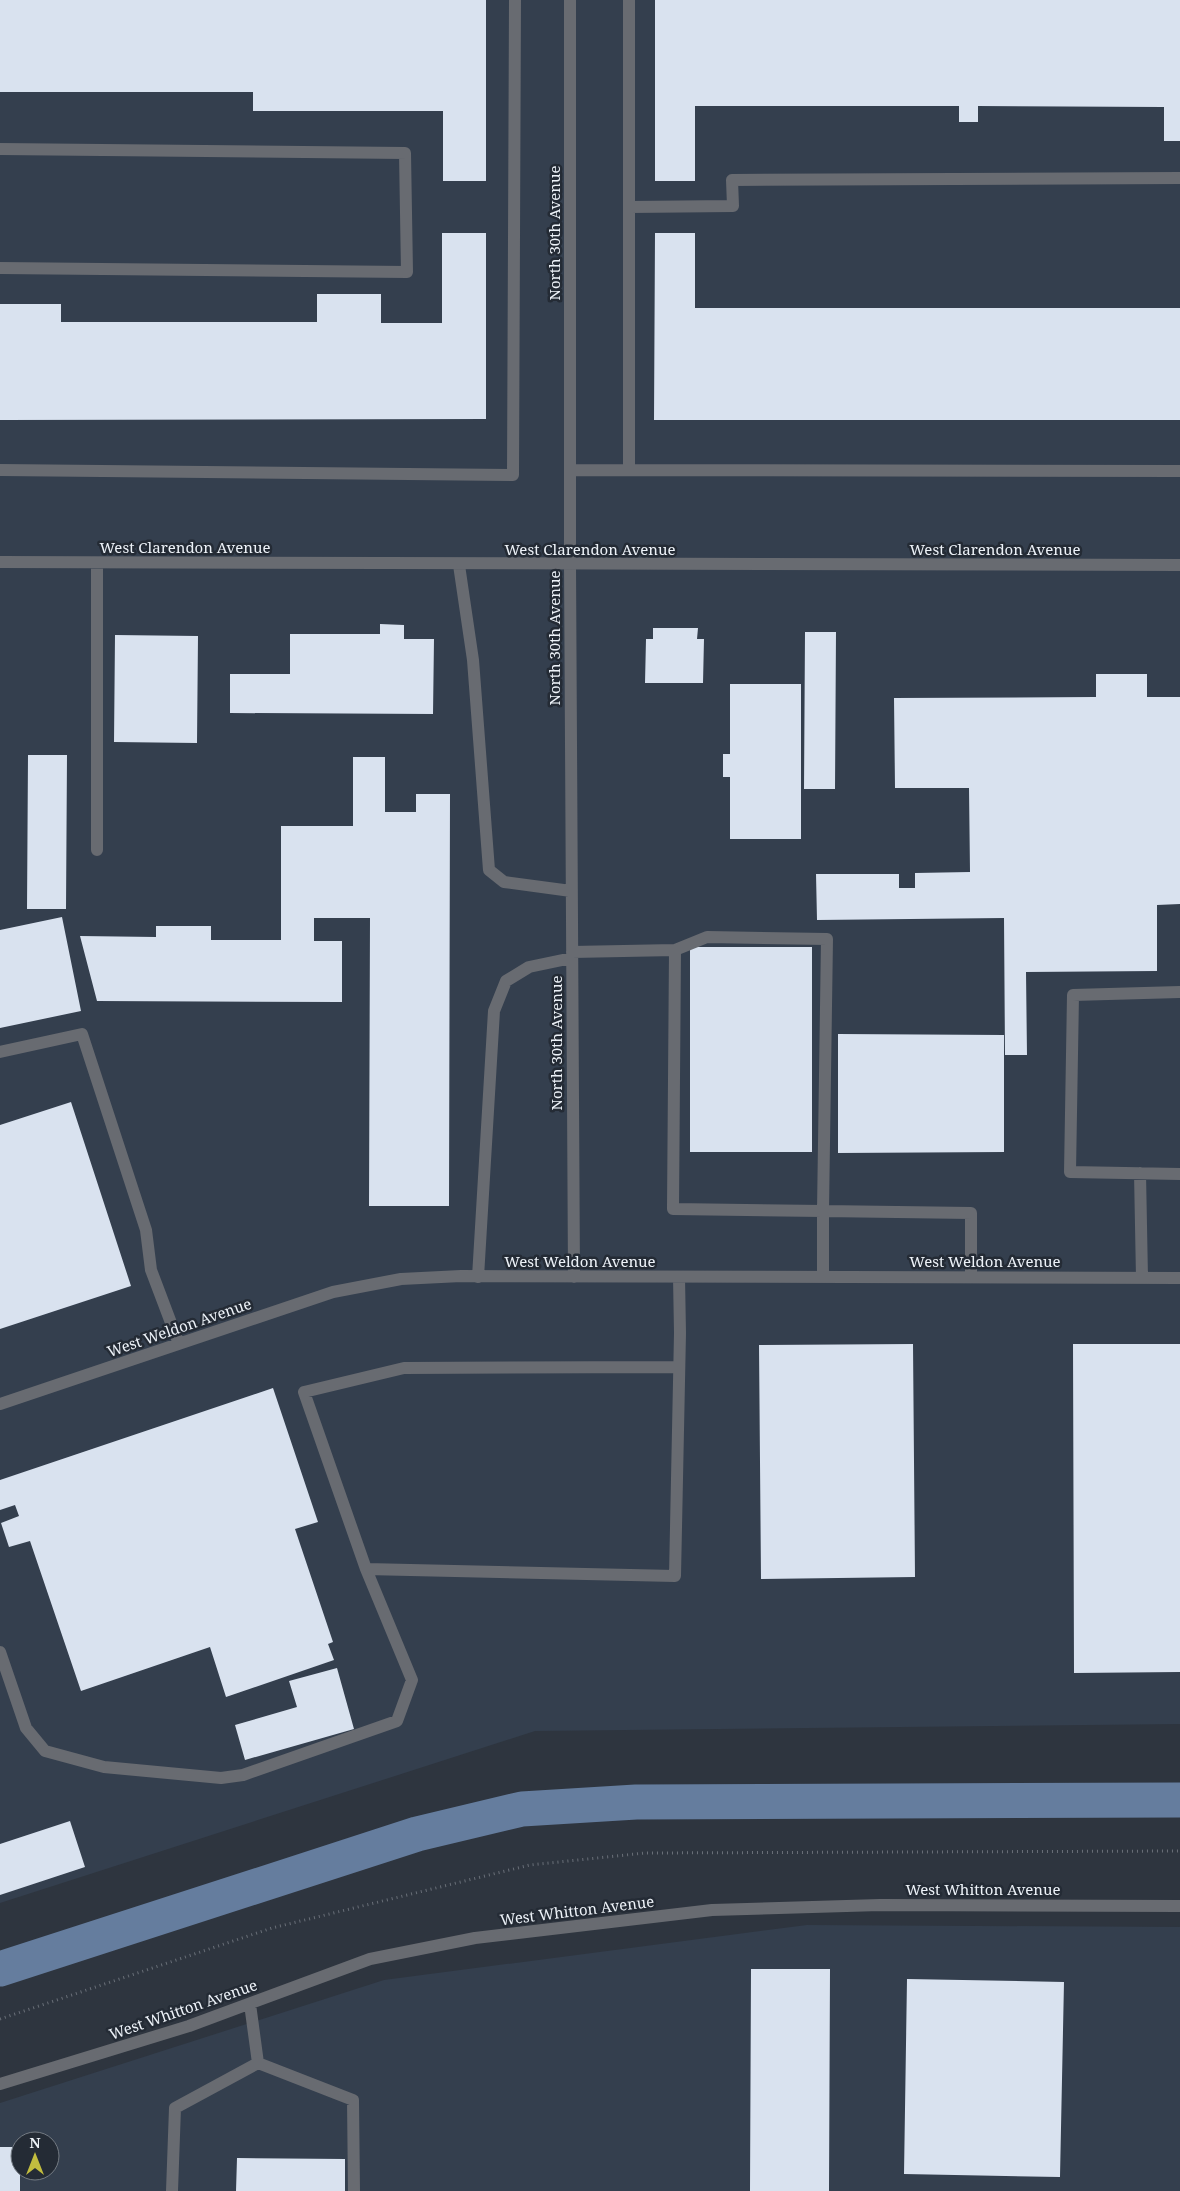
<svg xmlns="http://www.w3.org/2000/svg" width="1180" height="2191" font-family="'Noto Serif',serif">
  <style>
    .built { fill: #343f4e; fill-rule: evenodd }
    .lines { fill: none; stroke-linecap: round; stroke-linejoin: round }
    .canal { stroke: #657d9e; stroke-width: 35 }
    .building { fill: #d9e2ef }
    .path { stroke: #696f78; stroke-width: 3; stroke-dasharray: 1 4; stroke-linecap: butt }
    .minor { stroke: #686b71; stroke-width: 12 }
    .labels { text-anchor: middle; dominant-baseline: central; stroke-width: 5; stroke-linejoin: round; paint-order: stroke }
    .street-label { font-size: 15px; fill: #edf2f8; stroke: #242b35 }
  </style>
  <rect width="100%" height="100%" fill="#2e353f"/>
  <path class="built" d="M0,0H1180V1724L535,1731L0,1903Z
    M807,1925L1180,1927V2191H0V2103L384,1980ZM20,2141H50V2171H20Z"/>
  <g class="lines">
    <path class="canal" d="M0,1969L417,1834L522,1809L636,1802L1180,1800"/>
  </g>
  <path class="building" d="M0,0H486V181H443V111H253V92H0Z
    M655,0H1180V141H1164V107L978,106V122H959V106H695V181H655Z
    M442,233H486V419L0,420V304H61V322H317V294H381V323H442Z
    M655,233H695V308H1180V420H654Z
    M380,624L404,625V639H434L433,714L230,713V674H290V634H380Z
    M653,628H698L697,639H704L703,683H645L646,639H653Z
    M805,632H836L835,789H804Z
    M115,635L198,636L197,743L114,742Z
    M1096,674H1147V697H1180V904L1157,905V971L1026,972L1027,1055H1005L1004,918L817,920L816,874H899V888H915V873L970,872L969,788H895L894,698L1096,697Z
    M730,684H801V839H730V777H723V754H730Z
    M28,755H67L66,909H27Z
    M353,757H385V812H416V794H450L449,1206H369L370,918H314V941H342V1002L97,1001L80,936L156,937V926H211V940H281V826H353Z
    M62,917L81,1011L0,1028V930Z
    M690,947H812V1152H690Z
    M838,1034L1004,1035V1152L838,1153Z
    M71,1102L131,1286L0,1329V1125Z
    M913,1344L915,1577L761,1579L759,1345Z
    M1073,1344H1180V1672L1074,1673Z
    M273,1388L318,1522L295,1529L333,1642L328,1644L334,1660L226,1697L210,1647L81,1691L30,1541L9,1547L1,1523L19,1516L15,1505L0,1510V1480Z
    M337,1668L354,1729L245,1760L235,1725L297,1707L289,1681Z
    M70,1821L85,1867L0,1895V1844Z
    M751,1969H830L829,2191H750Z
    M907,1979L1064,1982L1060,2177L904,2174Z
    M0,2147H20V2191H0Z
    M237,2158L345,2159V2191H236Z"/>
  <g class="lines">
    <path class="path" d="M0,2019L272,1928L530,1865L645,1853L1180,1851"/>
    <path class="minor" d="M570,0V565L574,1277
      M629,0V470
      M0,149L405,153L407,272L0,268
      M629,207L733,206L732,180L1180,178
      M0,470L513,475L515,0
      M570,470L1180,471
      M0,562L1180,565
      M97,563V850
      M459,565L473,660L489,870L504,882L571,891
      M675,950L707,937L827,939L823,1211L971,1213V1277
      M572,952L675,950L673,1209L823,1211V1277
      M1180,992L1073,995L1070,1172L1180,1174
      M0,1052L82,1034L146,1230L151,1270L179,1344
      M1140,1173L1142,1278
      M478,1277L494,1011L506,981L529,967L572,958
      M679,1277L680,1333L675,1576L366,1569L304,1392L404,1368L679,1367
      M0,1404L333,1292L401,1279L461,1276L1180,1278
      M0,1652L26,1728L45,1751L104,1767L221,1778L243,1775L397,1721L412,1680L366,1569
      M250,2004L258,2063
      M0,2084L189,2026L370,1959L475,1938L712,1910L880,1905L1180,1906
      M172,2191L175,2108L258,2063L353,2100L354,2191"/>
  </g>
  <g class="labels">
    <g class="street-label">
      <text transform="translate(554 233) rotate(-90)">North 30th Avenue</text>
      <text x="185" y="547">West Clarendon Avenue</text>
      <text x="590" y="549">West Clarendon Avenue</text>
      <text x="995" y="549">West Clarendon Avenue</text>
      <text transform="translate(554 638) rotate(-90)">North 30th Avenue</text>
      <text transform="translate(556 1043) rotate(-90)">North 30th Avenue</text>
      <text x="580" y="1261">West Weldon Avenue</text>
      <text x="985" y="1261">West Weldon Avenue</text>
      <text transform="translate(179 1327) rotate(-19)">West Weldon Avenue</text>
      <text x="983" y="1889">West Whitton Avenue</text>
      <text transform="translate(577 1910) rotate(-7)">West Whitton Avenue</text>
      <text transform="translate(183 2009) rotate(-19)">West Whitton Avenue</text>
    </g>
  </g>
  <g transform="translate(35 2156)"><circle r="24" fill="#242b35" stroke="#747b83"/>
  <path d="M0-4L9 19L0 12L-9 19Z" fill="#c2bd3f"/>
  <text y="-8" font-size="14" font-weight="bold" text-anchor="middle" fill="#edf2f8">N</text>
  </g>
</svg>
